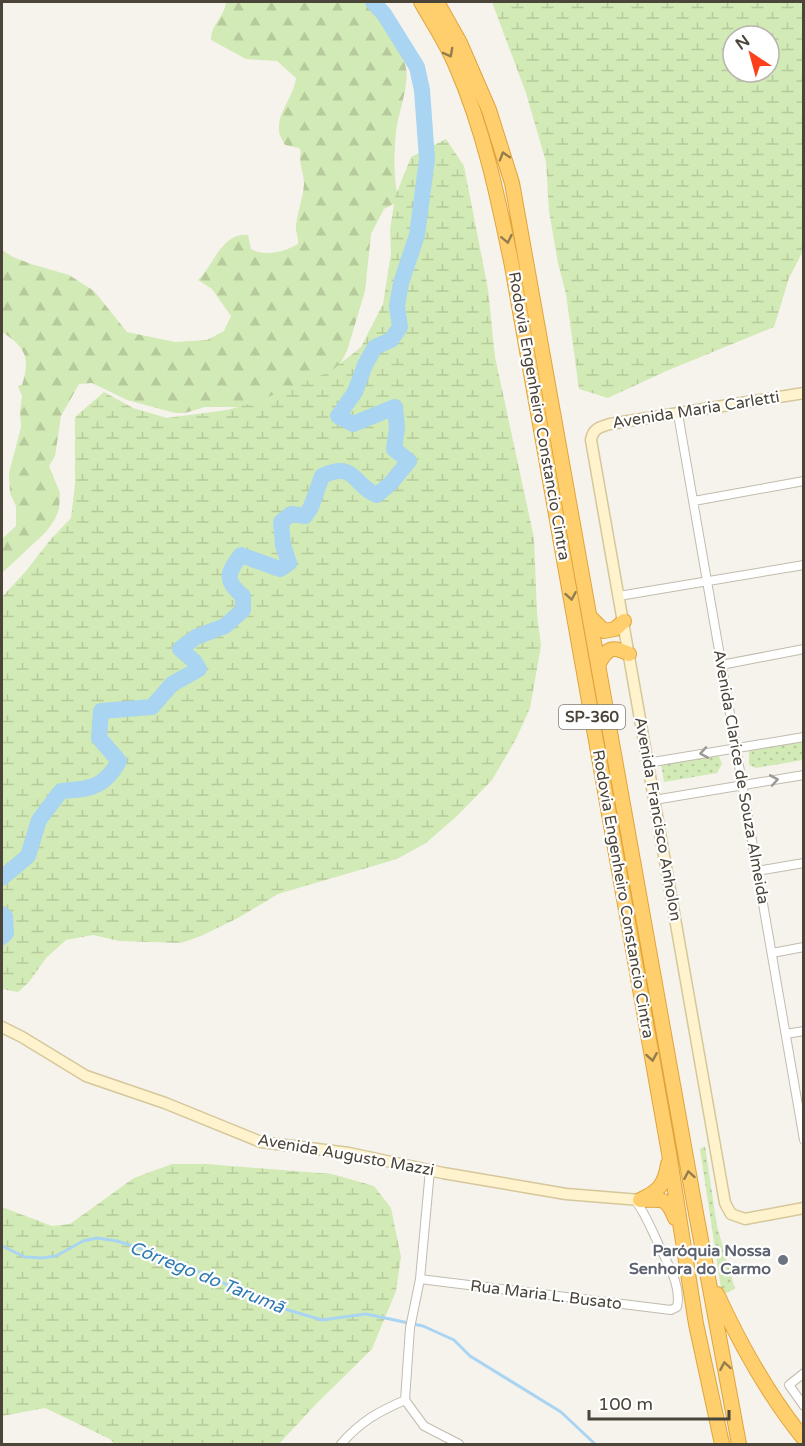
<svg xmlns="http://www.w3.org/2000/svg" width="805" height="1446" font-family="'Varela Round',sans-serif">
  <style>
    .grass { fill: url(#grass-dots) }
    .forest { fill: url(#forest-firs) }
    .wetland { fill: url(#wetland-marsh); fill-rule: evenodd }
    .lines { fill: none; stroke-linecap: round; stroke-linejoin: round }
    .stream { stroke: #a9d4f2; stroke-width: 3 }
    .river { stroke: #a9d4f2; stroke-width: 16 }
    .street-casing { stroke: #c2bbae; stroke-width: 10 }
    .secondary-casing { stroke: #d6c79b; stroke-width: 13 }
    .highway-casing { stroke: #e0a43c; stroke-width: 16 }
    .street { stroke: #fff; stroke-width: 8 }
    .secondary { stroke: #fff3cd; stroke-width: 10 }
    .highway { stroke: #ffcf6e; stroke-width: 14 }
    .oneway { stroke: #937c4e }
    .oneway2 { stroke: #9c9892 }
    .worship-dot { fill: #6b7280; stroke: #fff; stroke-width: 2 }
    .labels { text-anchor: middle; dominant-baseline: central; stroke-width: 4.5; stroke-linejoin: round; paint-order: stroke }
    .shield { fill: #fff; stroke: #817c74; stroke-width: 1.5 }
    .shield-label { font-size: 15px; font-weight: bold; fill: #4b4439 }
    .street-label { font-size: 16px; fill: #4b4439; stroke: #fff }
    .worship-label { font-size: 16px; font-weight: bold; fill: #5b616d; stroke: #fff; text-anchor: end }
    .water-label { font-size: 18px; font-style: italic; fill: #2e7ab2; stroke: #fff }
  </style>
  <defs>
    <pattern id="grass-dots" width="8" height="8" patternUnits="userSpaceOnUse" patternTransform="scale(1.5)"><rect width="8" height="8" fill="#d2eab5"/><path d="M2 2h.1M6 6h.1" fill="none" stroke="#b6ca9c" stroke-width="1.8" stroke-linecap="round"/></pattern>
    <pattern id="forest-firs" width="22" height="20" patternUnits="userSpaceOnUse" patternTransform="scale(1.5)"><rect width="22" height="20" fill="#d2eab5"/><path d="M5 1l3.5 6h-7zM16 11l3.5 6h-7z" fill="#b6ca9c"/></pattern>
    <pattern id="wetland-marsh" width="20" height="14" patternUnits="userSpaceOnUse" patternTransform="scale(1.5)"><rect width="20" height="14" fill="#d2eab5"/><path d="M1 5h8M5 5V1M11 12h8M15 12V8" fill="none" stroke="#b6ca9c"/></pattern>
  </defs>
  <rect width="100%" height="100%" fill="#f6f3ec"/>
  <path class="grass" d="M803,739V760L756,768L749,765V747Z
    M718,754L722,764L717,773L664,782L661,764Z
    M705,1146L717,1226L735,1289L722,1295L700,1149Z"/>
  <path class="forest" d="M226,2H367C381,21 398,41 405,64C411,83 398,112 396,132C394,154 393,179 399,201L384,209L371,234L365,291L347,351L336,372L257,404L241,407H205L185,413H175L127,400L92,383L79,384L61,416L55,456L49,466L60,493L59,509L55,519L46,532L2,573V539L16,526V506L10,493L9,473L21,427L20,411L22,396L18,386L22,385C31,357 25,347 2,332V250L13,257L31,264L69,275L94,291L127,332L175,342L207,340L224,331L231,316L212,289L198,280C214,265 222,232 248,235L251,249C265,257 285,252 298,244C299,237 295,232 296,225C298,211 303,198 304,184C304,171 298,165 301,151L299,148L285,145C283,141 279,135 279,131C277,113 294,96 296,78L277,61L246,59L211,40C211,24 225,16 226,2Z"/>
  <path class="wetland" d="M492,2H803V251L789,278L774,327L664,372L608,398L579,389L566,294L558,263L549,211L546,162L526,93ZM733,36H769V72H733Z
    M446,139L464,166L488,289L495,357L534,538L537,614L541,646L530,708L516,739L492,780L457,816L426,843L397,859L278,894L238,918L201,936L181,943L119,941L93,935L66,940L46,958L29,982L18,992L2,989V597L26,571L51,539L71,518L75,485V417L104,392L133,408L167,418L227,410L256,402L331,371L361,347L383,304L391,253L390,230L395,197L411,157Z
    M172,1164H206L332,1174L374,1186L391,1208L401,1257L396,1291L372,1349L316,1404L279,1444H115L110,1439L45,1408L2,1416V1207L52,1226L70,1224L134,1178Z"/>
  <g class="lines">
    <path class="stream" d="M2,1246L25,1257L42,1258L56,1256L83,1241L97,1238L117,1241L167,1257L271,1305L322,1320L366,1314L423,1326L454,1340L470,1356L561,1412L595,1444"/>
    <path class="river" d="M2,878L28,856L39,820L61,791C90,789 104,788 119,761L99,738L101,711L152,707L172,684L199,669L194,661L180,649L196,637L225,626L243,610V596C224,581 227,573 241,555L280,569L289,563L283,545L281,522L291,514L305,516L311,507L322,476C356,460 353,486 377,495L391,483L409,461L394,449L397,428L395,407L353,424L338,416L355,392L365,365L375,347L391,340L400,327L397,306L401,283L417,235L427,159L422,90L417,67L384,14L373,2
      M2,914L5,917L6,933L2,937"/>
    <defs>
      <path id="street" d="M678,414L804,1140
        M694,501L804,481
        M619,596L804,565
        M721,665L804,649
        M647,763L804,737
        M654,800L804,775
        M757,871L804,863
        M772,953L804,947
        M786,1034L804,1031
        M430,1170L420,1279L410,1328L405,1400L424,1426L459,1444
        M420,1279L671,1310L677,1307C682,1284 666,1262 657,1241C650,1226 645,1213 635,1200
        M804,1373L789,1385L804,1406
        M341,1444C361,1421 378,1412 405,1400"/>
      <path id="secondary" d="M804,393L610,424C599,427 593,429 591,440L725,1203L731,1214L745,1219L804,1208
        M2,1027L22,1037L86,1076L165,1103L261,1142L349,1153L443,1173L566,1194L640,1200"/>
      <path id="highway" d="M421,2C433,23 447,44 456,66C484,130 498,198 512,266L669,1153L696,1324L722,1444
        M437,2L460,43L489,110L512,183L695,1208L739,1444
        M590,617L604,631L615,629L624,621
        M598,665C607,648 612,645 629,654
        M642,1199C659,1191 665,1184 668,1164
        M640,1200C663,1200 666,1196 675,1218
        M717,1294C741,1346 768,1395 804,1439"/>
    </defs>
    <use href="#street" class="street-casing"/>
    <use href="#secondary" class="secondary-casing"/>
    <use href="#highway" class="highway-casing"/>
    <use href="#street" class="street"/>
    <use href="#secondary" class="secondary"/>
    <use href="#highway" class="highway"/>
  </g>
  <defs><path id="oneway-chevron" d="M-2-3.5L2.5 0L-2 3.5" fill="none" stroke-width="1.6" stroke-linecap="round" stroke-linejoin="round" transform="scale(1.5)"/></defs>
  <g class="oneway">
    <use href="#oneway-chevron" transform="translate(449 53) rotate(62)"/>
    <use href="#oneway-chevron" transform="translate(504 156) rotate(-107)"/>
    <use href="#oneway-chevron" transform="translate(507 239) rotate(78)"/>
    <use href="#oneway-chevron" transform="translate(571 596) rotate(80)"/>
    <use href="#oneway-chevron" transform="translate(652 1057) rotate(80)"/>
    <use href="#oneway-chevron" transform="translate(689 1175) rotate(-100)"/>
    <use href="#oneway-chevron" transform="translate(725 1366) rotate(-100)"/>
  </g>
  <g class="oneway2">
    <use href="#oneway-chevron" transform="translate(704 753) rotate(170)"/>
    <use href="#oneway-chevron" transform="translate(774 780) rotate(-10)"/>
  </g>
  <circle class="worship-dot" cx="783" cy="1260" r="6"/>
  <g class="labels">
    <rect class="shield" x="559" y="705" width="66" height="24" rx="4.5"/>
    <g class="shield-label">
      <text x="592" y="717">SP-360</text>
    </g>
    <g class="street-label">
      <text transform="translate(696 410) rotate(-9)">Avenida Maria Carletti</text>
      <text transform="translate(539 416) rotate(80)">Rodovia Engenheiro Constancio Cintra</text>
      <text transform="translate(741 777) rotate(80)">Avenida Clarice de Souza Almeida</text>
      <text transform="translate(658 819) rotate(80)">Avenida Francisco Anholon</text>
      <text transform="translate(623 894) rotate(80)">Rodovia Engenheiro Constancio Cintra</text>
      <text transform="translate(346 1155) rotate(10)">Avenida Augusto Mazzi</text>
      <text transform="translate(546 1295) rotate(7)">Rua Maria L. Busato</text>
    </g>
    <g class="worship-label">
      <text x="771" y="1251">Paróquia Nossa<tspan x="771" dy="18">Senhora do Carmo</tspan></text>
    </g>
    <g class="water-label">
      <text transform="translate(207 1277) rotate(22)">Córrego do Tarumã</text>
    </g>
  </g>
  <rect width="805" height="1446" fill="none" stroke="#4b4439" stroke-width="6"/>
  <g transform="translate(751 54) rotate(324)"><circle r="28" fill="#ffffff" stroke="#b7b4b0" stroke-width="1.5"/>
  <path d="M0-4.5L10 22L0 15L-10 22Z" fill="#fc3f1d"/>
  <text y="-9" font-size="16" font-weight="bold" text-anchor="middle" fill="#4b4439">N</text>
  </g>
  <path d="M589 1410v9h140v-9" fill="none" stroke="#4b4439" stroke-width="3"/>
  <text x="598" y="1410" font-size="18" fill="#4b4439" stroke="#ffffff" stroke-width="4.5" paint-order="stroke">100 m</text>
</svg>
